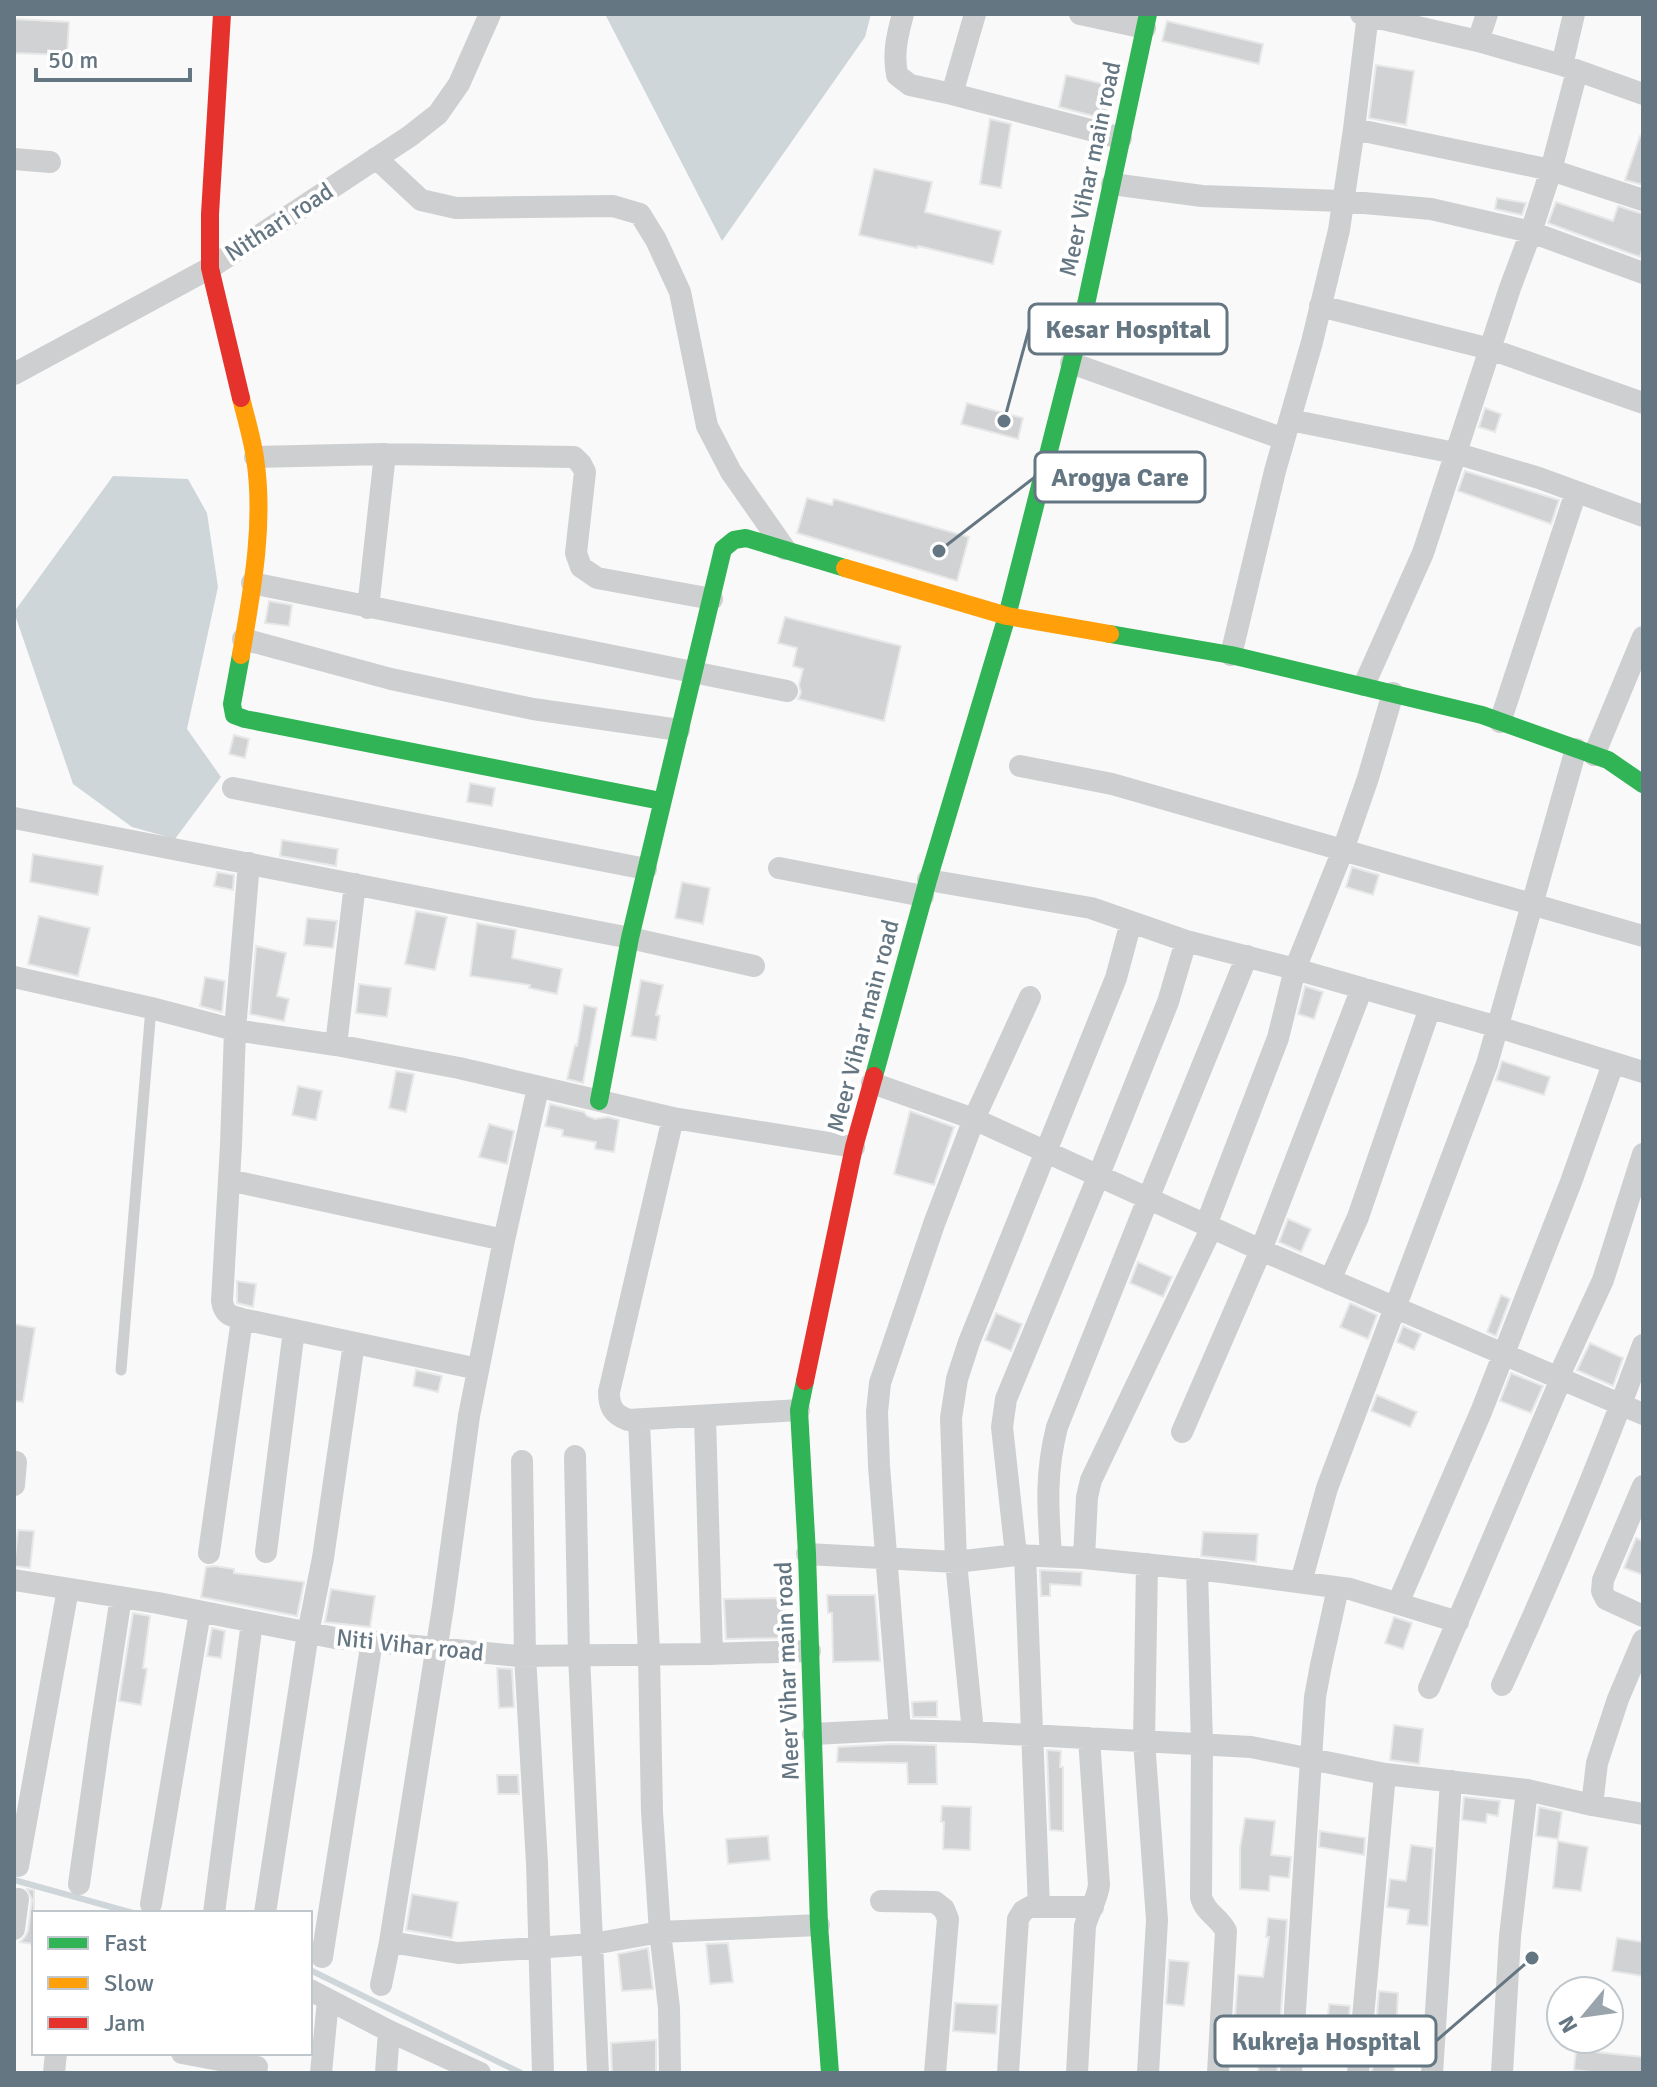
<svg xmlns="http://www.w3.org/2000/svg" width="1657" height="2087" font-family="Signika,sans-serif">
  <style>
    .water { fill: #ced6d9 }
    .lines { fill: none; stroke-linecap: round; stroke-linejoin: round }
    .stream { stroke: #ced6d9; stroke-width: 6 }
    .building { fill: #d0d2d3; stroke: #e8e8e8; stroke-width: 2 }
    .lane { stroke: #cecfd0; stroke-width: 11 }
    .street { stroke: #cecfd0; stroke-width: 22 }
    .fast { stroke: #30b455; stroke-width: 18 }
    .slow { stroke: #ff9f0a; stroke-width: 18 }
    .jam { stroke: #e5322d; stroke-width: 18 }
    .labels { text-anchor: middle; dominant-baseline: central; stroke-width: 8; stroke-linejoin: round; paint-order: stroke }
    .street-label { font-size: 24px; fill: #657683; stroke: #fff }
    .leader { fill: none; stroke: #657683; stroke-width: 3 }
    .callout-dot { fill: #657683; stroke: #fff; stroke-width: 3 }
    .callout { fill: #fff; stroke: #657683; stroke-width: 3 }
    .callout-label { font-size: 26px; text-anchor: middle; font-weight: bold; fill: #657683 }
  </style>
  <rect width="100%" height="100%" fill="#f9f9f9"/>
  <path class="water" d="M605,14H871L865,37L722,241Z
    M113,476L188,479L207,513L218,587L187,729L221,777L175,839L132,827L73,784L14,612Z"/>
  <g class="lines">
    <path class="stream" d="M14,1880L133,1913
      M310,1970L521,2073"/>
  </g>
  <path class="building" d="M14,19L69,22L67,55L14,53Z
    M1167,21L1263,44L1259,64L1162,41Z
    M1376,65L1414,71L1406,125L1369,118Z
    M1066,75L1112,86L1105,119L1059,107Z
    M990,119L1011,124L1001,188L980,184Z
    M1640,136L1643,137V185L1625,180Z
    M874,169L932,182L925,212L1001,231L993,264L918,246L917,248L859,235Z
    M1497,198L1526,203L1522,215L1495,209Z
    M1556,202L1613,221L1618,206L1643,214V248L1640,257L1548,223Z
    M967,403L1023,418L1018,439L961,424Z
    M1485,408L1501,414L1495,432L1479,427Z
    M1465,471L1559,500L1551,524L1458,491Z
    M807,498L832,505L834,499L969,537L957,581L797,533Z
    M269,601L292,605L289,626L265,623Z
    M785,617L901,646L884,721L798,699L801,693L799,685L803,669L793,666L797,648L778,643Z
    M234,735L249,739L245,758L229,754Z
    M470,783L495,788L492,806L467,802Z
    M282,840L338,849L336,866L280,856Z
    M33,854L103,866L98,895L30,882Z
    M1352,867L1379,875L1373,895L1346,887Z
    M217,872L234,875L233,890L214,886Z
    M682,882L710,888L703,924L675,918Z
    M416,911L447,917L435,970L405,964Z
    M39,916L90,928L78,976L28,964Z
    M307,918L337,921L333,948L304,945Z
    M477,923L516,930L512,958L562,969L557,994L529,988L530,985L470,976Z
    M256,946L286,953L277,996L289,999L284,1021L250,1014Z
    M205,977L225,981L222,1012L200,1006Z
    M641,980L663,985L656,1015L660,1016L656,1040L631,1036Z
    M359,984L391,988L387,1017L356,1013Z
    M1305,986L1323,992L1314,1019L1298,1014Z
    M584,1005L597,1008L583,1083L567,1079L575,1045L577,1046Z
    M1502,1061L1550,1077L1544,1095L1496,1080Z
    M396,1071L414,1074L406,1112L389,1108Z
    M298,1086L322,1091L316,1120L292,1115Z
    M550,1104L584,1112L587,1116L595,1119L608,1117L619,1120L614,1152L595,1149L596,1142L562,1136L563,1130L545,1126Z
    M910,1111L954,1127L934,1185L894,1174Z
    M489,1124L514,1131L507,1164L479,1157Z
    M1288,1219L1311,1229L1301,1252L1279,1242Z
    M1138,1262L1172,1277L1163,1297L1130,1283Z
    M237,1281L256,1284L253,1307L237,1303Z
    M1501,1295L1510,1299L1496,1336L1487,1332Z
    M1350,1303L1377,1315L1368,1339L1340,1327Z
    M996,1313L1022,1324L1011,1351L985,1340Z
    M14,1324L35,1328L23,1402L14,1401Z
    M1403,1326L1421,1334L1414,1350L1397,1342Z
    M1590,1343L1623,1358L1613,1386L1577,1370Z
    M416,1370L442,1376L438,1392L413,1386Z
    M1511,1373L1543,1386L1531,1413L1500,1401Z
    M1377,1395L1417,1412L1410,1427L1371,1411Z
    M18,1530L34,1531L30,1568L14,1566Z
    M1203,1532L1258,1534L1256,1562L1201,1556Z
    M1636,1538L1643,1541V1575L1624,1568Z
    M215,1566L234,1569V1573L304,1582L297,1616L201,1597L206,1567Z
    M1040,1570L1082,1572L1081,1586L1050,1584V1596H1041Z
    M331,1589L375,1596L370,1627L325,1622Z
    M827,1595H875L880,1661L833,1662L832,1613H828Z
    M784,1598L785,1638L726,1639L724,1599Z
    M133,1613L150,1616L143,1668L147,1669L141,1705L119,1701Z
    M1394,1617L1412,1623L1403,1649L1385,1643Z
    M212,1628L225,1631L221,1658L207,1656Z
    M497,1668L512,1669L514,1707L499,1708Z
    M937,1701V1717H913L912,1702Z
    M1394,1725L1423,1729L1419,1764L1390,1760Z
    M892,1744L936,1745L937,1784H908L907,1763L837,1762L838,1747Z
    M1047,1750L1061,1751L1060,1767H1063V1831L1050,1830Z
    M497,1775H518L519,1794H498Z
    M1464,1797L1500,1801L1498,1816L1487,1814L1486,1823L1462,1820Z
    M942,1806L971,1807L970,1850L943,1849L944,1822H941Z
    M1539,1807L1562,1812L1558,1839L1536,1836Z
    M1245,1818L1275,1821L1271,1855L1291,1857L1289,1878L1270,1876L1269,1891L1240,1889V1848Z
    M1320,1831L1365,1838L1364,1855L1319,1847Z
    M768,1836L770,1860L728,1864L726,1839Z
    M1558,1841L1588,1847L1581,1891L1553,1888Z
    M1411,1845L1433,1848L1428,1926L1407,1924L1409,1910L1387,1907L1390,1879L1406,1881Z
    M27,1889L34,1890V1944L20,1942L25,1937L28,1931L32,1900Z
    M412,1894L458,1902L452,1938L406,1930Z
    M1268,1918L1287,1920L1277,2073H1258L1260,2034L1234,2032L1238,1975L1263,1977L1269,1937H1266Z
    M1617,1938L1643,1942V1976L1612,1971Z
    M728,1943L733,1982L710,1984L706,1944Z
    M648,1948L653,1989L622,1991L618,1954Z
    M1169,1960L1189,1962L1184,2006L1166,2004Z
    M1379,1991L1398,1993L1394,2073H1372Z
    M955,2003L998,2005L996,2034L953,2031Z
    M1329,2004L1350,2006L1348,2032L1327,2030Z
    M656,2040V2073H612L611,2043Z
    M1576,2050L1643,2057V2073H1599L1574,2070Z"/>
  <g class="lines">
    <path class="lane" d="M121,1370L151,1008"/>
    <path class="street" d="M903,14C897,36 893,53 897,75L910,85L952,94
      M975,14L952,94L1121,138
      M1080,14L1145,28
      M1361,14L1478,41L1562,65L1643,94
      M1478,41L1487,14
      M1562,65L1574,14
      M1354,129L1551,170L1643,200
      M376,158L421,200L456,208L613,206L640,214L656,240L680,292L707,426L731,472L785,549
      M14,159L50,162
      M1112,184L1202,196L1342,201L1431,209L1531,232L1643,273
      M1320,306L1490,349L1643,403
      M1071,363L1284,439
      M14,374L210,268L410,136L438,114L459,84L490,14
      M1290,420L1455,453L1539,478L1643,516
      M255,457L385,454L574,457L581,464L585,472L576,553L581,567L597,578L712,599
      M252,583L787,691
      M368,608L385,454
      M243,639L391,679L533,709L679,730
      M1231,655L1275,471L1312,342L1339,230L1354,129L1368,14
      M1364,685L1423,553L1510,288L1531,232L1551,170L1577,71
      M1500,722L1576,492
      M1594,755L1643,637
      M1020,766L1112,784L1643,936
      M233,788L646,869
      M14,818L630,938L754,966
      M249,863L235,1030L231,1145L222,1301C224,1314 230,1316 242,1319L478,1369
      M779,868L923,896
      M928,880L1091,908L1186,941L1295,969L1498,1027L1643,1072
      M14,977L151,1008L235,1030L336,1045L459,1068L673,1118L854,1147
      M336,1045L355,884
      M872,1083L974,1119L1261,1250L1643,1414
      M673,1118L609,1392C609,1407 613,1414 628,1420L799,1410
      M229,1180L504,1240
      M1206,1225L1278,1038L1295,969L1343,850L1368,778L1393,693
      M1330,1280L1358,1217L1430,1008
      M1558,1378L1603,1280L1643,1154
      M705,1417L712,1654
      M639,1421L649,1655L652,1812L660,1932L669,2008L670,2073
      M1182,1432L1261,1250L1362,988
      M575,1456L579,1655L598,2073
      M522,1461L525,1656L537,1863L543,2073
      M14,1485L16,1462
      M1643,1486L1603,1580L1602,1591L1606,1599L1643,1616
      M266,1552L294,1330
      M209,1553L242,1319
      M807,1554L956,1562L1016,1555L1084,1558L1222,1572L1350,1589L1458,1622
      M1016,1555L1002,1427L1006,1399L1098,1177L1168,1002L1186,941
      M1025,1555L1039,1907
      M1051,1556C1048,1509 1045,1474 1057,1427L1148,1199L1247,956
      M1084,1558L1087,1497L1091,1480L1212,1227
      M1147,1564L1144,1741L1157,1920L1148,2073
      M1197,1569L1202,1744L1201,1897C1205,1913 1219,1917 1226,1931L1218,2073
      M14,1580L158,1603L335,1638L518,1656L706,1654L810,1651
      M1301,1582L1327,1488L1487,1064L1576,749
      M1398,1603L1481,1412L1571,1182L1613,1064
      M1502,1685C1553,1574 1601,1460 1643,1345
      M1429,1688L1561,1379
      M900,1730L879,1466L877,1412L880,1383L934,1224L974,1119L1030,997
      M973,1732L956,1562L951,1418L957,1379L969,1342L1116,978L1131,922
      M813,1734L892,1730L973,1732L1251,1747L1385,1774L1527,1790L1592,1805L1643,1814
      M1592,1805L1597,1763L1618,1699L1643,1640
      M18,1866L68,1589
      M79,1884L99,1741L121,1597
      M881,1901L935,1902L944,1909L948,1919L935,2073
      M151,1904L200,1612
      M214,1913L252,1622
      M265,1913L308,1633L323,1558L354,1343
      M14,1929L18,1899
      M390,1942L458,1953L593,1944L660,1932L819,1925
      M322,1957L372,1641
      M381,1985L390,1942L443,1607L469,1416L504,1240L538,1088
      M310,1990L389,2031L480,2073
      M182,2053L257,2067
      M54,2073L56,2053
      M321,2073L328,2000
      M386,2073L389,2031
      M1008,2073L1018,1919L1023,1911L1030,1907H1093
      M1077,2073L1085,1926C1089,1911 1097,1900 1099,1885L1089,1738
      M1291,2073L1315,1697L1321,1665L1338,1588
      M1358,2073L1385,1774
      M1432,2073L1451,1781
      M1502,2073L1510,1936L1527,1790"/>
    <path class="fast" d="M1110,634L1231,655L1482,715L1608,760L1643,784
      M241,655L232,704L234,715L245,719L661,801
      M874,1076L928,880L1007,616L1085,309L1148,14
      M599,1101L630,938L723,549L734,540L746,538L845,568
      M805,1381L799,1410L807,1554L819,1925L830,2073"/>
    <path class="slow" d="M845,568L1007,616L1110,634
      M241,655C252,591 265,523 255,458C252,438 246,418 241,398"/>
    <path class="jam" d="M222,14L210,214V268L241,398
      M805,1381L854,1147L874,1076"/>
  </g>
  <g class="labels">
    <g class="street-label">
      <text transform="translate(1090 169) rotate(-78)">Meer Vihar main road</text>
      <text transform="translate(279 222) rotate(-33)">Nithari road</text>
      <text transform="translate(863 1026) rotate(-75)">Meer Vihar main road</text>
      <text transform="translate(410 1645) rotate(6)">Niti Vihar road</text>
      <text transform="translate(787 1671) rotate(-92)">Meer Vihar main road</text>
    </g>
  </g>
  <path class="leader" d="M1004 421L1029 329M939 551L1035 477M1532 1958L1436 2041"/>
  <g class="callout-dot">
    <circle cx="1004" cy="421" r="8"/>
    <circle cx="939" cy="551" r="8"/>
    <circle cx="1532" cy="1958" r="8"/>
  </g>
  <g class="callout">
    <rect x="1029" y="304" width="198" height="50" rx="8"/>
    <rect x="1035" y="452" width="170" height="50" rx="8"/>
    <rect x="1215" y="2016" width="221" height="50" rx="8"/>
  </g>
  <g class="callout-label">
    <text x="1128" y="338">Kesar Hospital</text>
    <text x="1120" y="486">Arogya Care</text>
    <text x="1326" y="2050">Kukreja Hospital</text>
  </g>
  <rect width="1657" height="2087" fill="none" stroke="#657683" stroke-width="32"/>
  <rect x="32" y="1911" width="280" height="144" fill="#ffffff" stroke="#c1c8cd" stroke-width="2"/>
  <rect x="48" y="1937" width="40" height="12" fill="#30b455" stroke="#c1c8cd" stroke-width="2"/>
  <text x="104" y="1951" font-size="24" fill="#657683">Fast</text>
  <rect x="48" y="1977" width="40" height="12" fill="#ff9f0a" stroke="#c1c8cd" stroke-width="2"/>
  <text x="104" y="1991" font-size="24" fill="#657683">Slow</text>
  <rect x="48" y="2017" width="40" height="12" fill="#e5322d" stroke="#c1c8cd" stroke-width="2"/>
  <text x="104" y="2031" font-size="24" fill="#657683">Jam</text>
  <g transform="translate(1585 2015) rotate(241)"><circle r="38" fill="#ffffff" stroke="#c1c8cd" stroke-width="2"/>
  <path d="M0-6L14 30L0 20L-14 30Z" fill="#99a4ac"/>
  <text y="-12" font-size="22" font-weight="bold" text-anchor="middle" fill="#657683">N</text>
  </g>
  <path d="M36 68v12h154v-12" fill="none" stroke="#657683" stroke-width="4"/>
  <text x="48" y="68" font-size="24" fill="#657683" stroke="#ffffff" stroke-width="6" paint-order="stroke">50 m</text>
</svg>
